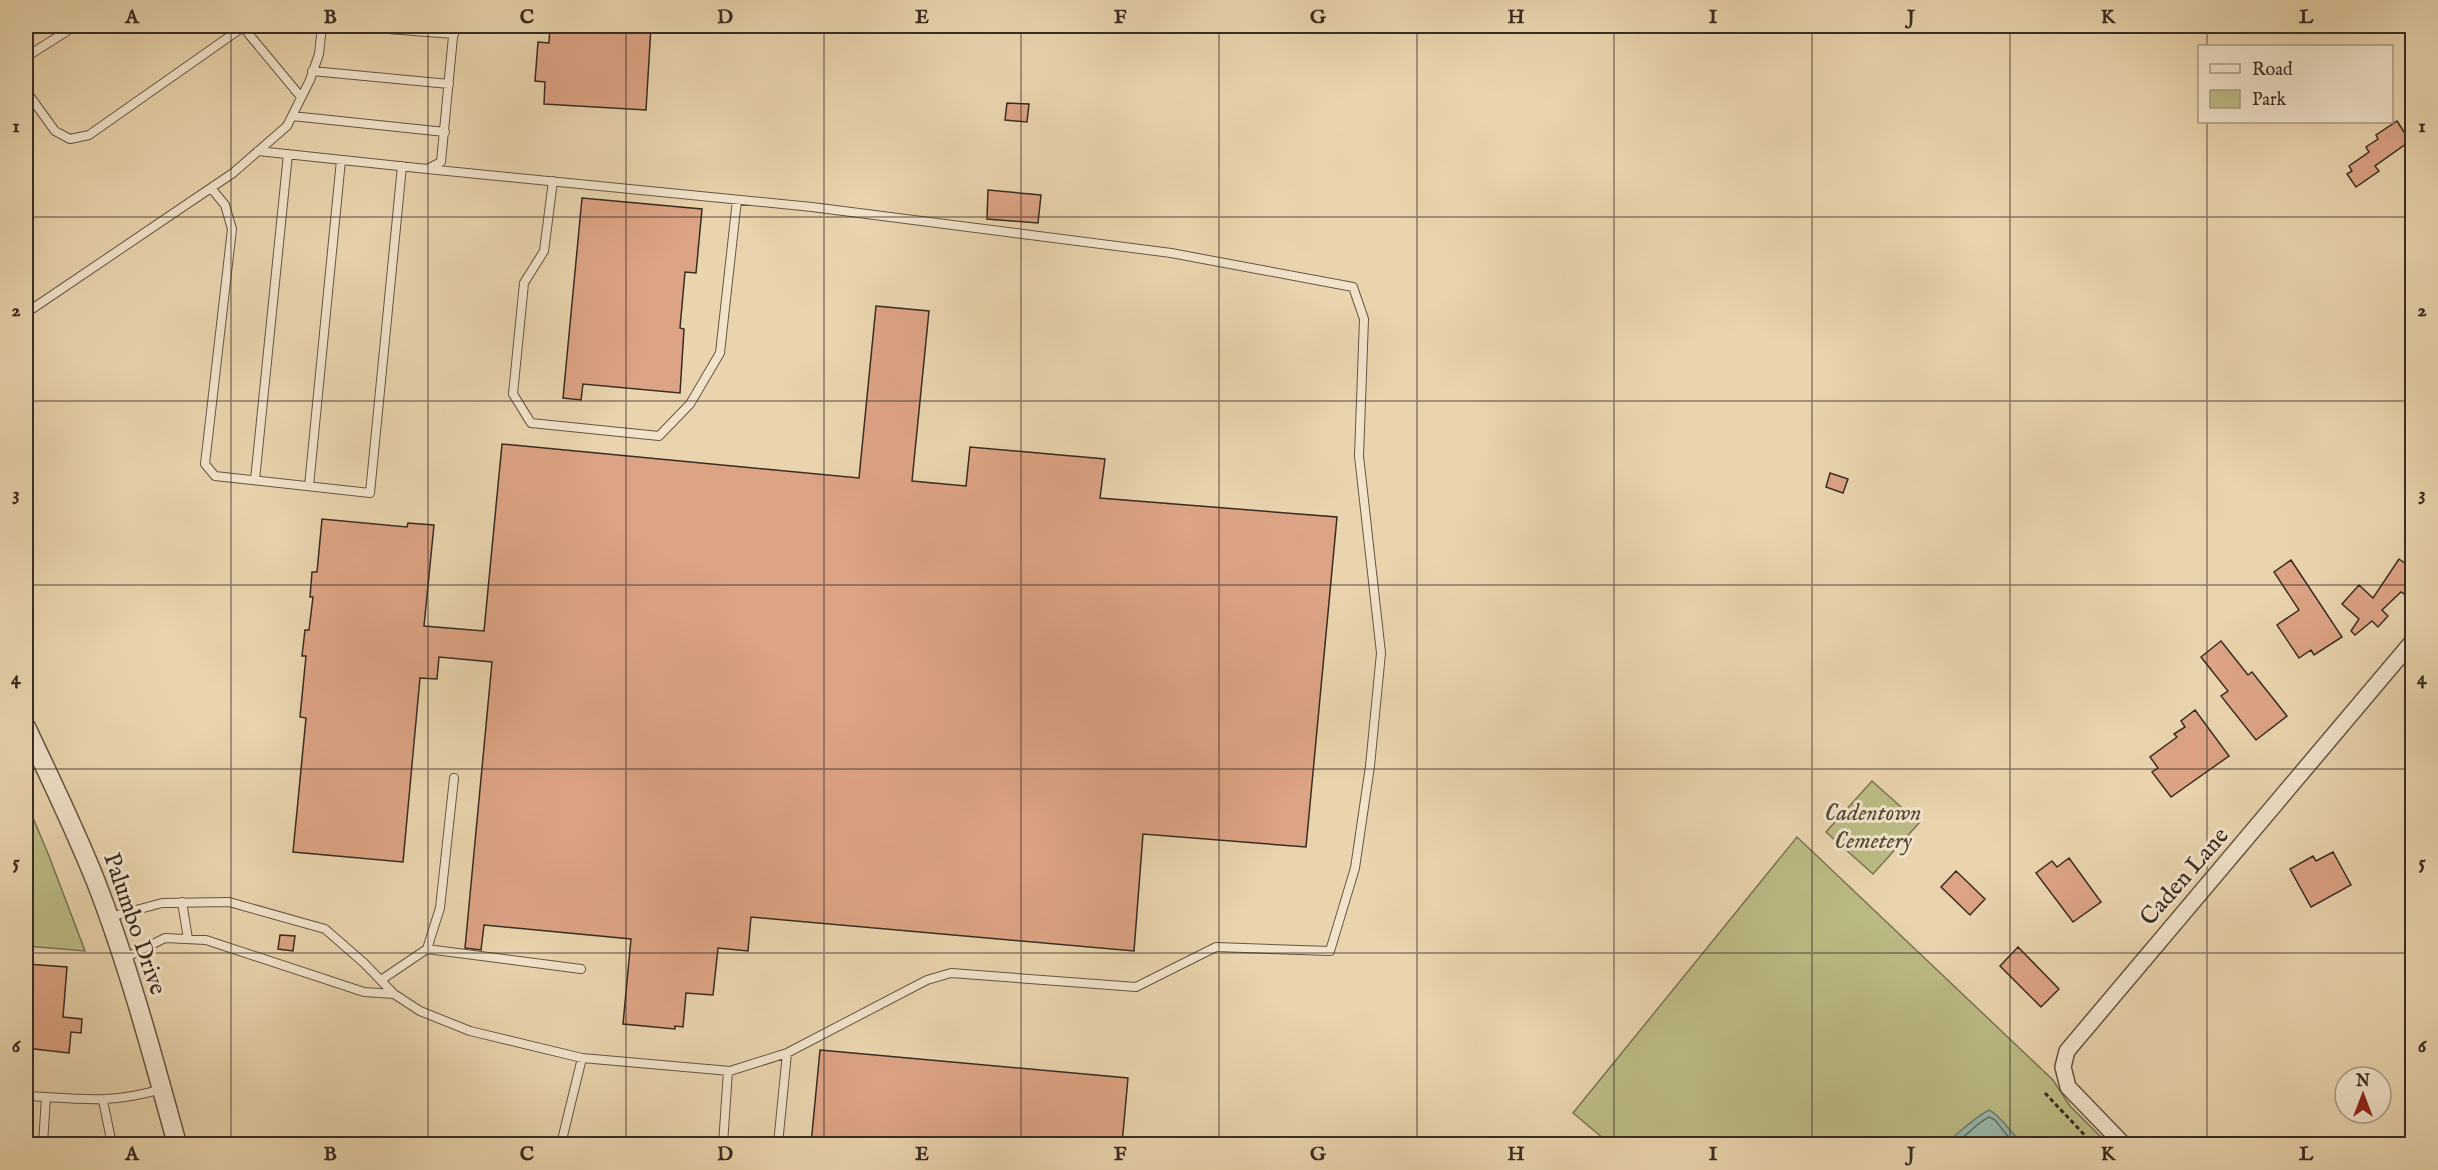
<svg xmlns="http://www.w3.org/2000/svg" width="2438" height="1170" font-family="'IM FELL English',serif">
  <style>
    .green { fill: #bcbb85; stroke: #7a7454; stroke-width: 1.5 }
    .water { fill: #97b8ac; stroke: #718075; stroke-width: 1.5 }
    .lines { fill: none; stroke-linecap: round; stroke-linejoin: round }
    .shore { stroke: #687267; stroke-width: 1.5 }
    .building { fill: #dca384; stroke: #392c22; stroke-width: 1.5 }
    .service-casing { stroke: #655645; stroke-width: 10 }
    .minor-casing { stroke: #655645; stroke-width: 18 }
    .tertiary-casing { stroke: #655645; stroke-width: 21 }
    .path { stroke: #392c22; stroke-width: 3; stroke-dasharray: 4.5 3; stroke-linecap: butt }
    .service { stroke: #f1e3ca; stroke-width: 8 }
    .minor { stroke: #f1e3ca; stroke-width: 15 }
    .tertiary { stroke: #f1e3ca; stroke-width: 18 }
    .grid { fill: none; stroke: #392c22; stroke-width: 1.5; stroke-opacity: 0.55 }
    .labels { text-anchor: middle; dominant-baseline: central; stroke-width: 6; stroke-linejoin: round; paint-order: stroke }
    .park-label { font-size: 24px; font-style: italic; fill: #534936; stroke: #f1e3ca }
    .street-label { font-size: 24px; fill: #392c22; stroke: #f1e3ca }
    .neatline { fill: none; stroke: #392c22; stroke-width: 2 }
    .grid-label { font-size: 20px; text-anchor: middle; font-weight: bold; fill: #392c22 }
  </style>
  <rect width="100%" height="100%" fill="#e9d4ad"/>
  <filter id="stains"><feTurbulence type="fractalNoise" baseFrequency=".00333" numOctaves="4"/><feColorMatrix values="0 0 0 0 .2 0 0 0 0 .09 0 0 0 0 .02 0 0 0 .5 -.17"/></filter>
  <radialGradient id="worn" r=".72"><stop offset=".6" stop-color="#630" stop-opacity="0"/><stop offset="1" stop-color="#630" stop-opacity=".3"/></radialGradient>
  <path class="green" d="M1872,781L1919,823L1873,874L1826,832Z
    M26,801L49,856L85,951L26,946Z
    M1797,837L2053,1080L2070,1106L2108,1144H1610L1573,1113Z"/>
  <path class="water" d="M1989,1110C2004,1118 2010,1134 2024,1144H1945C1959,1133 1972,1119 1989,1110Z"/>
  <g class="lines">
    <path class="shore" d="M1954,1144C1967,1136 1975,1124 1989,1117L1995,1120L2014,1144"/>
  </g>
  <path class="building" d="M550,26H651L646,110L544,104L545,82L535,81L538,42L549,43Z
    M1007,103L1029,104L1027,122L1005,120Z
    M2397,121L2410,141L2375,166L2379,171L2356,187L2347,174L2352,171L2349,166L2369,152L2366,147L2378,139L2376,135Z
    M988,190L1041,195L1038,223L987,219Z
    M582,198L702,209L696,273L685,272L680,328L684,329L680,393L583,384L581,400L563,398Z
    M876,306L929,311L912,481L966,486L970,447L1105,459L1100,498L1337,517L1306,847L1143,834L1134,951L751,917L748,951L718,948L713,995L686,993L683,1027L675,1026V1029L623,1024L631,939L484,925L481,950L465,948L492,662L439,657L437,679L420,678L403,862L293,852L306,718L300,717L306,656H302L305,630H309L313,597H310L312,572H317L322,519L407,527L408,523L434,525L424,626L484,631L502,444L859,478Z
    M1830,473L1848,479L1843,493L1826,487Z
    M2399,559L2412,568V589L2407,596L2401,592L2382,610L2388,616L2378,627L2372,621L2355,635L2351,631L2359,619L2342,604L2359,585L2373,598Z
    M2291,560L2342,637L2314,655L2311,650L2299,658L2277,625L2299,610L2274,572Z
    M2221,641L2248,675L2252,672L2287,716L2256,740L2221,696L2228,691L2201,657Z
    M2195,710L2229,756L2171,797L2152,772L2158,768L2150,757L2177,737L2174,734L2185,727L2181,721Z
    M2333,852L2351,885L2311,907L2290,869L2313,856L2316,861Z
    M2069,858L2101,902L2073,922L2036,873L2052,861L2057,867Z
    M1956,871L1985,899L1970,915L1941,887Z
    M280,935L295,936L293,951L278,949Z
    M2018,947L2059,989L2041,1007L2000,966Z
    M26,964L67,967L63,1017L82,1019L81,1033L71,1032L69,1053L26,1048Z
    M820,1050L1128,1078L1122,1144H811Z"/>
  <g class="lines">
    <defs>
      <path id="service" d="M242,26L301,97
        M348,26L454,34
        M26,57L75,26
        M312,71L449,84
        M26,91L55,131L70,139L89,135L243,27
        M292,116L445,132
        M258,151L427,169L441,162L454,26
        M553,181L544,251L524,283L513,394L531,423L659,436L690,404L720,353L737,200
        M211,188L225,205L232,229L205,464L215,476L370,493L402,166
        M26,313L233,173L287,126L310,80L319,54L322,26
        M255,480L288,154
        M309,486L341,160
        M182,902L188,939
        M110,917L162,903L229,902L325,929L364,963L394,994
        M427,949L581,969
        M123,959L165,938L206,940L364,992L394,994L420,1011L470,1031L582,1058L730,1071L787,1053L927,980L951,973L1136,987L1216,947L1330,951L1355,868L1370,766L1381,653L1359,456L1364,319L1353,287L1171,253L812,207L427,169
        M381,980L427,949L440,908L454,778
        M26,1096L46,1097
        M103,1101L112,1144
        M43,1144L46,1097C92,1100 117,1102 162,1089
        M561,1144L582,1058
        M723,1144L728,1071
        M778,1144L787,1053"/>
      <path id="minor" d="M2123,1144L2068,1087L2063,1067L2067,1051L2412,642"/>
      <path id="tertiary" d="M26,727C50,778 75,829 96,882C129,967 153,1057 177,1144"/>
    </defs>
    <use href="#service" class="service-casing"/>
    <use href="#minor" class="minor-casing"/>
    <use href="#tertiary" class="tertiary-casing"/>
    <path class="path" d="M2045,1093L2093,1144"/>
    <use href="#service" class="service"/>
    <use href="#minor" class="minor"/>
    <use href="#tertiary" class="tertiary"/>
  </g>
  <path class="grid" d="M231,26V1144M428,26V1144M626,26V1144M824,26V1144M1021,26V1144M1219,26V1144M1417,26V1144M1614,26V1144M1812,26V1144M2010,26V1144M2207,26V46M2207,122V1144M26,217H2412M26,401H2412M26,585H2412M26,769H2412M26,953H2412"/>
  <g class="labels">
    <g class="park-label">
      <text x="1873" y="813">Cadentown<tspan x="1873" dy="28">Cemetery</tspan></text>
    </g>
    <g class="street-label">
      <text transform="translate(2185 877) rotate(-49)">Caden Lane</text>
      <text transform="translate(134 924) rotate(71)">Palumbo Drive</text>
    </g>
  </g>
  <rect width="2438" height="1170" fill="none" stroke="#e9d4ad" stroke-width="66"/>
  <rect x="2198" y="45" width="195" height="78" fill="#f1e3ca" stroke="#a79a87" stroke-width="1.5"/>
  <rect x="2210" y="64" width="30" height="9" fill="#f1e3ca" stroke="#a79a87" stroke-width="1.5"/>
  <text x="2252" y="75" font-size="18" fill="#392c22">Road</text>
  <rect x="2210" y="90" width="30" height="18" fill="#bcbb85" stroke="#a79a87" stroke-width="1.5"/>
  <text x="2252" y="105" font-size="18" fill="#392c22">Park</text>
  <g transform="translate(2363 1095)"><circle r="28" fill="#f1e3ca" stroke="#a79a87" stroke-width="1.5"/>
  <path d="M0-4.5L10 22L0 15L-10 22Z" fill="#8f2418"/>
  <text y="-9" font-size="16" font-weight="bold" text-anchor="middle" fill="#392c22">N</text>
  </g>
  <rect x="33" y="33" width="2372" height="1104" class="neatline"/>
  <g class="grid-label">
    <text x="132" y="23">A</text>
    <text x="330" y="23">B</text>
    <text x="527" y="23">C</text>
    <text x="725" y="23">D</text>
    <text x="922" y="23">E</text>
    <text x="1120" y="23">F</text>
    <text x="1318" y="23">G</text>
    <text x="1516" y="23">H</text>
    <text x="1713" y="23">I</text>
    <text x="1911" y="23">J</text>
    <text x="2108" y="23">K</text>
    <text x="2306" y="23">L</text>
    <text x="16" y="132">1</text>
    <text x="2422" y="132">1</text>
    <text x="16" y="316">2</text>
    <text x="2422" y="316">2</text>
    <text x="16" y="500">3</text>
    <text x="2422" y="500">3</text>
    <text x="16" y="684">4</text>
    <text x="2422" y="684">4</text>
    <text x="16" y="868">5</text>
    <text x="2422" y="868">5</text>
    <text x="16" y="1052">6</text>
    <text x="2422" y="1052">6</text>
    <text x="132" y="1160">A</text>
    <text x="330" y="1160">B</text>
    <text x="527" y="1160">C</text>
    <text x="725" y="1160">D</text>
    <text x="922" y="1160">E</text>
    <text x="1120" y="1160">F</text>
    <text x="1318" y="1160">G</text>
    <text x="1516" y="1160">H</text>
    <text x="1713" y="1160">I</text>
    <text x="1911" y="1160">J</text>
    <text x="2108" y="1160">K</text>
    <text x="2306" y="1160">L</text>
  </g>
  <rect width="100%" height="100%" filter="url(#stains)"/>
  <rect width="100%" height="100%" fill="url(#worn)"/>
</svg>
